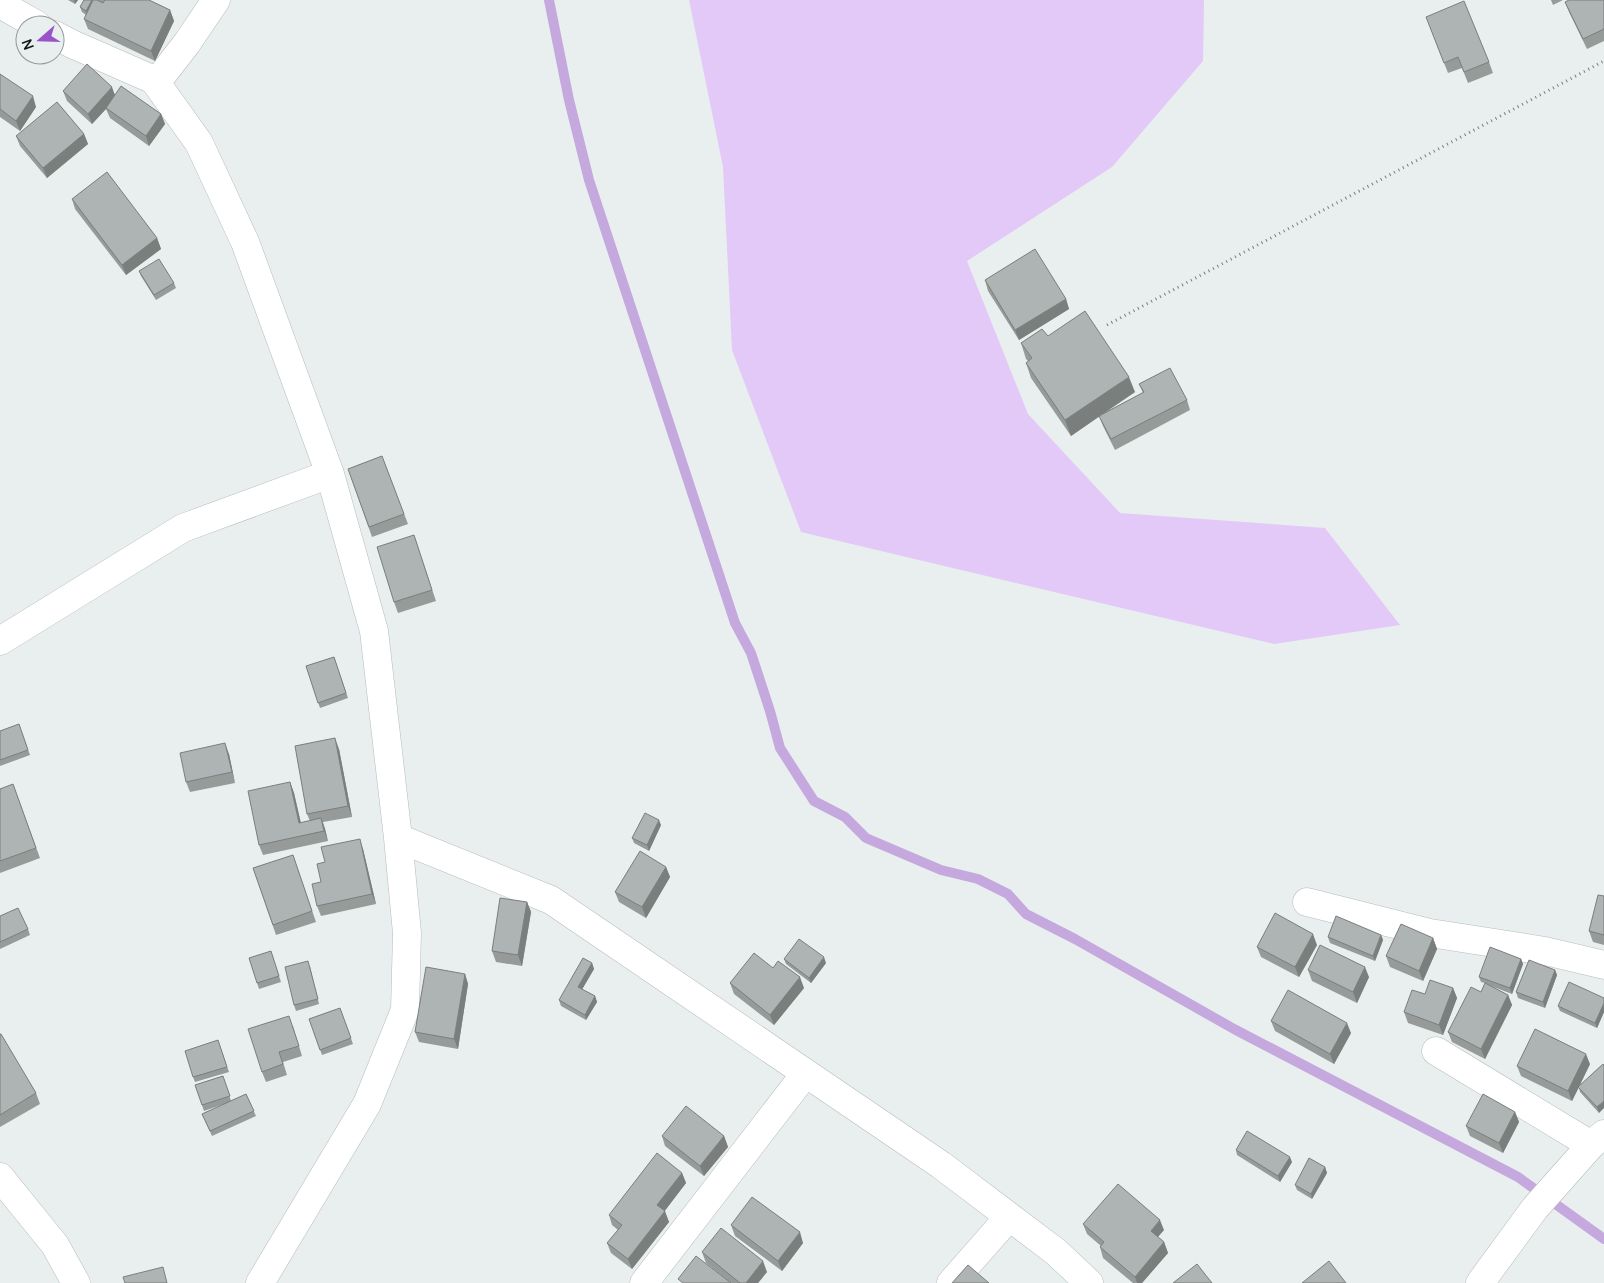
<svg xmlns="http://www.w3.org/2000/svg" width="1604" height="1283" font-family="Manrope,sans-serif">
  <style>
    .green { fill: #e3c9f8 }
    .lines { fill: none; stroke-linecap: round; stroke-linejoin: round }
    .stream { stroke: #c5a8dd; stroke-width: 10 }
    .street-casing { stroke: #b6bcbb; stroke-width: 29 }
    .path { stroke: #7b7f7e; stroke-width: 3; stroke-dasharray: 1 4; stroke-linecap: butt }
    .street { stroke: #fff; stroke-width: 28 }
    .wall { fill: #969b9a }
    .shaded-wall { fill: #7a7e7d }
    .building { fill: #aeb4b3; stroke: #7a7e7d }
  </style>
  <rect width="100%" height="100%" fill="#e9efee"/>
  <path class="green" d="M689,0H1204L1203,61L1112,167L967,261L1028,414L1120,513L1325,528L1400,625L1274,644L801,532L732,350L723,167Z"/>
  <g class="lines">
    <path class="stream" d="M549,0L569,100L589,180L735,623L751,653L770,711L780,748L814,801L845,817L866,838L941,870L978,879L1008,894L1026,914L1075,939L1234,1029L1518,1177L1604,1239"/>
    <defs>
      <path id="street" d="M0,4L37,25
        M55,35L72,44L154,80L199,143L245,242L330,474L374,631L398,838L407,933L405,1010L367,1104L260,1283
        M156,83L187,43L216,0
        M0,641L183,528L330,474
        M398,838L551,900L941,1165L1056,1252L1089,1283
        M1307,902L1430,933L1545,951L1604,965
        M1436,1051L1591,1145
        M0,1177L55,1245L76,1283
        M644,1283L805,1074
        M951,1283L1009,1217
        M1480,1283L1535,1208L1591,1145L1604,1134"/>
    </defs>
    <use href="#street" class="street-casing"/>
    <path class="path" d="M1107,325L1604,61"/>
    <use href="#street" class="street"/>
  </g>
  <path class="wall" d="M68,0H78L75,4Z
    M84,0H149L170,10L174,21L155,61L88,29L84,19L86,15L82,12L80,7Z
    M1551,0H1563L1553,5Z
    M1604,0V41L1587,49L1569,12L1565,2Z
    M1430,27L1489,62L1493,73L1468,83L1462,68L1448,73Z
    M0,74L36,107L20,131L0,117Z
    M63,91L115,94L161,114L165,124L149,146L110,118L106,109L92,124L67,101Z
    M84,134L88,144L47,178L20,146L16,136Z
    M72,199L157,238L161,249L126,275L75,209Z
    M139,271L174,283L176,288L156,300L141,276Z
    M985,280L1066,299L1069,309L1019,340L988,291Z
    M1048,336L1135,392L1102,414L1143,393L1139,384L1187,400L1190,410L1115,450L1103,426L1099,416L1071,436L1031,378L1026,363L1028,361L1026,359L1021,343Z
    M382,456L408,524L372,537L348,469Z
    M414,535L436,601L398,613L394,602Z
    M334,657L348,698L320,708L306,666Z
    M19,724L30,755L0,766V731Z
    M339,749L352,817L323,822L325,829L328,841L263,855L259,845L290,782L294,793L301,823L310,821L307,814Z
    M229,754L235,783L190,792L186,782Z
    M13,784L40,858L0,873V789Z
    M661,825L649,851L634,843L632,838Z
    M363,849L376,904L321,916L317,906L325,862Z
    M293,855L316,922L276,935L253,868Z
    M666,867L670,877L646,918L619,902L615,892Z
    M1604,896V945L1593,942L1589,931Z
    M527,902L531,912L522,966L496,962L492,951Z
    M0,916L28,929L30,935L0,949Z
    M1381,935L1383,940L1375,961L1330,943L1328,937Z
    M1433,938L1437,949L1423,981L1390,967L1386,956Z
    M1317,945L1299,977L1261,957L1257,947Z
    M271,951L281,982L259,989L249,958Z
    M784,959L826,963L811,983L786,964Z
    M1521,959L1523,964L1512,994L1491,986L1508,995L1512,1005L1485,1059L1452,1042L1448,1032L1481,992L1485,983L1481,982L1479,977Z
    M592,963L594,969L582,989L595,996L597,1002L586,1020L561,1006L559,1000Z
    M310,966L319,1004L296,1011L294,1005Z
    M773,968L804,988L774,1025L734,994L730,983Z
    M1308,970L1369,977L1357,1003L1312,981Z
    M1555,970L1557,975L1545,1008L1518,998L1516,992Z
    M465,974L468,984L458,1049L419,1042L415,1032Z
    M1453,988L1457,998L1443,1035L1408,1023L1404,1012L1425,994Z
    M1604,998V1012L1597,1028L1560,1011L1558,1006Z
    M340,1008L353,1044L322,1055L309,1019Z
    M1271,1021L1351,1033L1334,1064L1275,1031Z
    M293,1026L302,1056L283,1062L287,1075L266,1082L262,1072Z
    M0,1034L36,1093L40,1104L0,1127Z
    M218,1040L229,1072L195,1082L193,1077Z
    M1590,1064L1579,1087L1603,1064L1599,1113L1580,1092L1579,1087L1572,1101L1521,1076L1517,1066Z
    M223,1076L231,1101L246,1094L256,1116L212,1136L202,1114L224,1104L204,1111L195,1085Z
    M1515,1112L1519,1122L1503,1153L1470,1136L1466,1126Z
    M662,1136H724L728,1147L704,1176L665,1146Z
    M1236,1150L1292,1162L1280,1182L1237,1155Z
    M1325,1167L1327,1173L1312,1199L1297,1190L1295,1185Z
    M682,1173L686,1183L664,1211L669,1222L632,1269L611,1253L607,1243L618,1230L612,1225L609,1215Z
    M1083,1224L1164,1230L1158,1237L1164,1242L1168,1253L1142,1283H1133L1103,1258L1100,1247L1101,1246L1087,1234Z
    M731,1225L803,1243L782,1271L735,1236Z
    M702,1252L767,1272L758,1283H731L706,1263Z"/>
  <path class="shaded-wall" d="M74,0H78L75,4Z
    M92,0H97L88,16L86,11Z
    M170,10L174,21L155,61L151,51Z
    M112,87L116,98L92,124L88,114Z
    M33,96L36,107L20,131L16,121Z
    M161,114L165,124L149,146L146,136Z
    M84,134L88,144L47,178L43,168Z
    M157,238L161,249L126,275L122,265Z
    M1066,299L1069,309L1019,340L1015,330Z
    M1129,377L1135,392L1071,436L1065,420Z
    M335,738L339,749L352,817L348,806Z
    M225,743L229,754L235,783L232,772Z
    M290,782L294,793L303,833L299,823Z
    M321,818L325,829L328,841L324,831Z
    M659,820L661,825L649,851L647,845Z
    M360,839L363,849L376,904L372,894Z
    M666,867L670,877L646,918L642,907Z
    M527,902L531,912L522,966L518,955Z
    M1313,934L1317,945L1299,977L1295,967Z
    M1381,935L1383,940L1375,961L1373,956Z
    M1433,938L1437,949L1423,981L1419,971Z
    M824,957L826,963L811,983L809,978Z
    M1521,959L1523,964L1512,994L1510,988Z
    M592,963L594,969L580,993L578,987Z
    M1365,967L1369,977L1357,1003L1353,992Z
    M1555,970L1557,975L1545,1008L1543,1002Z
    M465,974L468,984L458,1049L454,1039Z
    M800,977L804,988L774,1025L770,1015Z
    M1453,988L1457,998L1443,1035L1439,1025Z
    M1508,995L1512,1005L1485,1059L1481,1049Z
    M595,996L597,1002L586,1020L585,1015Z
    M1604,1003V1012L1597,1028L1595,1023Z
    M1347,1023L1351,1033L1334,1064L1330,1054Z
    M1586,1054L1590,1064L1572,1101L1568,1091Z
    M1604,1101V1108L1599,1113L1597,1107Z
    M1515,1112L1519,1122L1503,1153L1499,1143Z
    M724,1136L728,1147L704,1176L700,1166Z
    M1290,1157L1292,1162L1280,1182L1278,1176Z
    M1325,1167L1327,1173L1312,1199L1311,1194Z
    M682,1173L686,1183L661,1216L657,1205Z
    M665,1211L669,1222L632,1269L628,1259Z
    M1160,1220L1164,1230L1154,1241L1151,1231Z
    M800,1232L803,1243L782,1271L778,1261Z
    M1164,1242L1168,1253L1142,1283H1137L1135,1277Z
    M763,1261L767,1272L758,1283H746Z"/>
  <path class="building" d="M84,0H92L86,11L80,7Z
    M93,0H97L103,3L105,0H149L170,10L151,51L84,19Z
    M1569,0H1604V29L1583,39L1565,2Z
    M1464,1L1489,62L1464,72L1458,57L1444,63L1426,17Z
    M87,64L112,87L88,114L63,91Z
    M0,74L33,96L16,121L0,109Z
    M121,86L161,114L146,136L106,108Z
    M57,102L84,134L43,168L16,136Z
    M107,172L157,238L122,265L72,199Z
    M1035,249L1066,299L1015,330L985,280Z
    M159,259L174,283L154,295L139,271Z
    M1085,311L1129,377L1065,420L1026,363L1032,358L1021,343L1042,329L1048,336Z
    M1170,368L1187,400L1111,439L1099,416L1144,392L1139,384Z
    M382,456L404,514L369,527L348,469Z
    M414,535L432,590L394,602L377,547Z
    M334,657L346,693L318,703L306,666Z
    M19,724L28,750L0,760V731Z
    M335,738L348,806L307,814L295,746Z
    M225,743L232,772L186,782L180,753Z
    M290,782L299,823L321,818L324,831L259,845L248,791Z
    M13,784L36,848L0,861V789Z
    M645,813L659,820L647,845L632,838Z
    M360,839L372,894L317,906L312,884L321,882L317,864L325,862L321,847Z
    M640,851L666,867L642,907L615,892Z
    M293,855L312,911L273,925L253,868Z
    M1598,895L1604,896V935L1589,931Z
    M500,898L527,902L518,955L492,951Z
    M18,908L28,929L0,942V916Z
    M1275,913L1313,934L1295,967L1257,947Z
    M1336,916L1381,935L1373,956L1328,937Z
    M1401,924L1433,938L1419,971L1386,956Z
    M799,939L824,957L809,978L784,959Z
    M1320,945L1365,967L1353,992L1308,970Z
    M1490,947L1521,959L1510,988L1479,977Z
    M271,951L279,976L257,983L249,958Z
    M754,953L773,968L778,961L800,977L770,1015L730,983Z
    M583,958L592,963L578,987L595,996L585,1015L559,1000Z
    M1529,960L1555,970L1543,1002L1516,992Z
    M308,961L318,999L294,1005L285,967Z
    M426,967L465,974L454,1039L415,1032Z
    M1430,980L1453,988L1439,1025L1404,1012L1412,990L1425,994Z
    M1569,982L1604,998V1003L1595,1023L1558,1006Z
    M1485,983L1508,995L1481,1049L1448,1032L1471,987L1481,992Z
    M1288,990L1347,1023L1330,1054L1271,1021Z
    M340,1008L351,1038L320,1050L309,1019Z
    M289,1016L299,1046L279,1052L283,1064L262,1072L248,1029Z
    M1535,1029L1586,1054L1568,1091L1517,1066Z
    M0,1034H1L36,1093L0,1115Z
    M218,1040L227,1067L193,1077L185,1051Z
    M1603,1064L1604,1066V1101L1597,1107L1578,1087Z
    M223,1076L230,1096L202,1105L195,1085Z
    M246,1094L254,1111L210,1131L202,1114Z
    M1483,1094L1515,1112L1499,1143L1466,1126Z
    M686,1106L724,1136L700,1166L662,1136Z
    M1247,1131L1290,1157L1278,1176L1236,1150Z
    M657,1153L682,1173L657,1205L665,1211L628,1259L607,1243L622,1225L609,1215Z
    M1309,1158L1325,1167L1311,1194L1295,1185Z
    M1118,1184L1160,1220L1151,1231L1164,1242L1135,1277L1100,1247L1104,1242L1083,1224Z
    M752,1197L800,1232L778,1261L731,1225Z
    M721,1228L763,1261L746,1283H740L702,1252Z
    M696,1256L731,1283H683L678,1279Z
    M1329,1261L1346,1283H1302Z
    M1197,1264L1212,1283H1173Z
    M968,1265L989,1283H952Z
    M163,1267L167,1283H125L123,1277Z"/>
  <g transform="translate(40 40) rotate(250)"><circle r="24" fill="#e9efee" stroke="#939897"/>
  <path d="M0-4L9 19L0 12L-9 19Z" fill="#9a54c9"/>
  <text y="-8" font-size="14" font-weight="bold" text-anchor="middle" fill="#131515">N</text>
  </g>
</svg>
